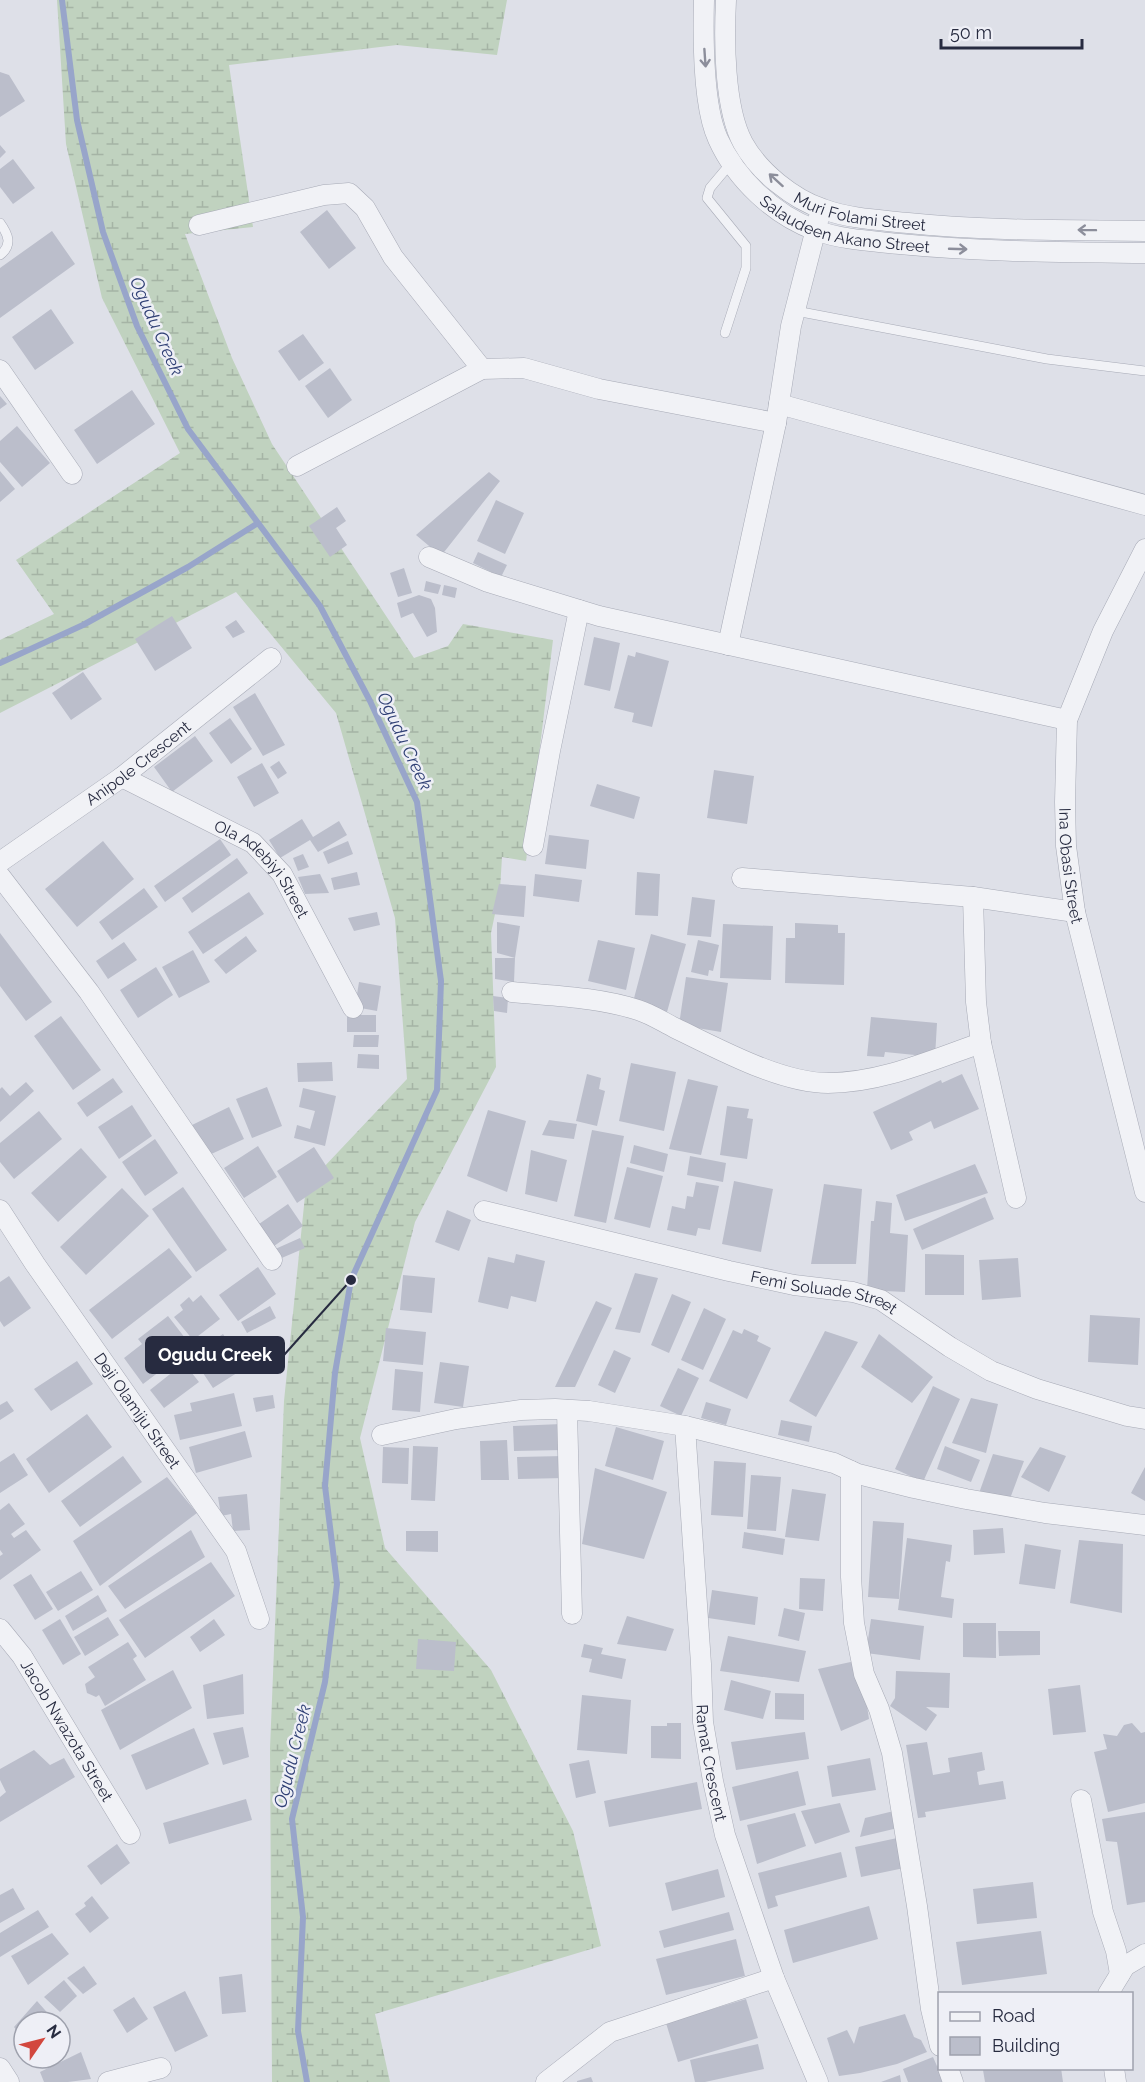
<svg xmlns="http://www.w3.org/2000/svg" width="1145" height="2082" font-family="Raleway,sans-serif">
  <style>
    .wetland { fill: url(#wetland-marsh) }
    .lines { fill: none; stroke-linecap: round; stroke-linejoin: round }
    .stream { stroke: #98a5ca; stroke-width: 6 }
    .building { fill: #bbbecb }
    .service-casing { stroke: #a7aab6; stroke-width: 10 }
    .minor-casing { stroke: #a7aab6; stroke-width: 21 }
    .service { stroke: #f1f2f6; stroke-width: 9 }
    .minor { stroke: #f1f2f6; stroke-width: 20 }
    .oneway { stroke: #8c8e9b }
    .labels { text-anchor: middle; dominant-baseline: central; stroke-width: 5; stroke-linejoin: round; paint-order: stroke }
    .street-label { font-size: 16px; fill: #272b40; stroke: #eeeff6 }
    .water-label { font-size: 18px; font-style: italic; fill: #304075; stroke: #eeeff6 }
    .leader { fill: none; stroke: #272b40; stroke-width: 2 }
    .callout-dot { fill: #272b40; stroke: #eeeff6; stroke-width: 2 }
    .callout { fill: #272b40; stroke: #272b40; stroke-width: 2 }
    .callout-label { font-size: 18px; text-anchor: middle; font-weight: bold; fill: #fff }
  </style>
  <defs>
    <pattern id="wetland-marsh" width="20" height="14" patternUnits="userSpaceOnUse" patternTransform="scale(1.5)"><rect width="20" height="14" fill="#c0d2bf"/><path d="M1 5h8M5 5V1M11 12h8M15 12V8" fill="none" stroke="#a5b4a5"/></pattern>
  </defs>
  <rect width="100%" height="100%" fill="#dee0e8"/>
  <path class="wetland" d="M57,0H507L497,55L397,45L229,65L253,227L185,234L232,358L272,444L414,658L448,646L463,624L553,640L526,861L502,857L500,890L491,933L496,1067L415,1222L360,1438L385,1548L491,1670L573,1831L601,1946L375,2014L390,2082H272L270,1749L284,1401L306,1186L407,1079L395,918L336,713L236,592L0,713V640L54,614L16,560L180,453L102,298L66,144Z"/>
  <g class="lines">
    <path class="stream" d="M62,0L77,120L103,232L137,326L188,429L320,606L370,701L417,802L441,981L437,1090L351,1280L335,1373L325,1486L337,1584L325,1682L292,1819L303,1917L298,2031L307,2082
      M0,663L83,625L188,567L258,523"/>
  </g>
  <path class="building" d="M0,72L9,75L25,101L0,117Z
    M0,145L6,152L0,158Z
    M13,159L35,188L13,204L0,187V169Z
    M327,210L356,248L329,269L300,232Z
    M52,231L75,264L0,318V268Z
    M51,309L74,343L35,370L12,337Z
    M303,334L324,363L299,381L278,351Z
    M330,368L352,400L328,418L305,386Z
    M132,390L155,424L97,464L74,430Z
    M0,396L7,404L0,409Z
    M17,426L50,463L22,487L0,462V441Z
    M0,471L15,489L0,502Z
    M489,472L500,481L441,556L416,535Z
    M496,500L524,513L505,554L477,541Z
    M337,507L346,521L336,528L347,545L330,557L309,526Z
    M478,552L507,565L501,577L473,563Z
    M404,568L412,593L398,597L390,573Z
    M426,581L441,585L438,594L424,591Z
    M444,585L457,588L455,598L442,595Z
    M419,595L431,599L435,608L437,632L427,637L413,613L401,618L397,603Z
    M172,616L192,648L155,671L135,639Z
    M236,620L245,632L233,638L225,627Z
    M594,637L620,643L610,691L584,685Z
    M636,652L669,661L652,727L632,722L634,713L614,708L628,655L635,657Z
    M83,672L102,699L71,720L52,693Z
    M255,693L285,745L263,756L233,707Z
    M230,718L252,749L231,764L209,733Z
    M195,736L213,761L172,792L154,767Z
    M279,761L287,773L278,779L270,767Z
    M262,763L279,793L254,807L237,777Z
    M714,770L754,776L747,824L707,818Z
    M597,784L640,797L634,819L590,806Z
    M302,819L313,837L339,821L347,835L318,852L310,840L280,858L269,840Z
    M549,835L589,840L586,869L545,864Z
    M220,839L231,855L165,902L154,886Z
    M103,841L134,879L77,927L45,889Z
    M348,841L353,854L328,864L323,852Z
    M303,854L309,867L298,871L293,858Z
    M237,858L248,873L192,913L182,898Z
    M357,872L360,885L334,890L331,878Z
    M637,872L660,874L658,916L635,915Z
    M320,874L329,893L305,894L298,877Z
    M535,874L582,880L579,902L533,896Z
    M499,884L526,886L524,917L492,914Z
    M144,888L158,907L112,940L99,922Z
    M249,892L264,914L203,954L188,932Z
    M692,897L715,900L711,937L687,935Z
    M377,912L380,925L354,931L348,918Z
    M497,922L520,926L515,958L497,953Z
    M795,923L838,925V933H845L844,985L785,983L786,938H795Z
    M723,924L773,926L771,980L720,978Z
    M0,933L52,1002L26,1021L0,986Z
    M651,934L686,944L667,1012L633,1002Z
    M246,936L257,951L226,974L214,960Z
    M598,940L635,948L626,990L588,981Z
    M698,940L719,945L713,971L709,970L708,976L691,972Z
    M124,942L137,960L108,979L96,961Z
    M193,950L210,982L179,998L162,967Z
    M495,958H515L514,982L495,979Z
    M156,967L173,995L138,1018L120,990Z
    M686,977L728,983L721,1032L679,1025Z
    M359,982L381,986L377,1011L355,1007Z
    M493,996L508,998L507,1013L494,1011Z
    M347,1015H376V1032H347Z
    M61,1016L101,1070L73,1090L34,1036Z
    M871,1017L937,1023L935,1057L885,1052L884,1057L867,1056Z
    M354,1035H379L378,1047H353Z
    M358,1054L379,1055V1069L357,1068Z
    M332,1062L333,1081L298,1082L297,1063Z
    M631,1063L676,1072L664,1131L619,1121Z
    M587,1074L601,1078L599,1089L605,1091L597,1126L576,1121Z
    M962,1074L979,1109L934,1129L931,1121L909,1132L913,1140L891,1150L873,1112L941,1080L942,1083Z
    M113,1078L123,1092L87,1117L77,1103Z
    M688,1079L718,1086L701,1155L669,1149Z
    M26,1082L34,1091L0,1122V1089L2,1087L10,1096Z
    M267,1087L282,1126L252,1138L236,1099Z
    M303,1088L336,1096L325,1146L294,1138L297,1125L310,1129L315,1111L299,1107Z
    M132,1105L152,1136L119,1159L98,1127Z
    M727,1106L749,1109L747,1118L753,1119L747,1159L720,1155Z
    M229,1107L244,1139L207,1156L192,1125Z
    M488,1110L526,1121L507,1192L467,1176Z
    M39,1111L62,1139L14,1179L0,1162V1143Z
    M549,1120L577,1124L574,1139L542,1135Z
    M592,1130L624,1136L606,1223L574,1216Z
    M155,1139L178,1173L145,1196L122,1162Z
    M634,1145L668,1154L664,1172L630,1163Z
    M258,1146L277,1177L244,1198L224,1168Z
    M314,1147L334,1178L297,1203L277,1171Z
    M81,1148L107,1177L58,1222L31,1193Z
    M531,1150L567,1160L557,1202L525,1194Z
    M690,1156L726,1163L723,1182L687,1175Z
    M975,1164L988,1193L905,1221L896,1195Z
    M627,1167L663,1176L650,1228L614,1219Z
    M734,1181L773,1189L761,1252L722,1244Z
    M696,1182L719,1186L710,1230L698,1228L696,1236L667,1230L672,1206L685,1209L687,1196L693,1197Z
    M824,1184L862,1189L856,1264H811Z
    M183,1187L227,1250L196,1272L152,1209Z
    M122,1188L149,1216L86,1275L60,1247Z
    M985,1197L994,1219L922,1250L913,1229Z
    M876,1201L892,1203L890,1233L908,1235L905,1292L867,1290L871,1221H874Z
    M288,1204L303,1226L274,1246L259,1224Z
    M447,1210L471,1220L459,1251L435,1242Z
    M300,1238L305,1248L277,1260L273,1250Z
    M169,1248L192,1277L112,1339L89,1310Z
    M516,1254L545,1261L536,1302L511,1296L508,1309L478,1302L488,1257L514,1263Z
    M925,1254L964,1255V1295H925Z
    M1018,1258L1021,1297L982,1300L979,1260Z
    M258,1267L276,1294L238,1321L219,1295Z
    M635,1273L658,1278L640,1333L615,1329Z
    M403,1275L435,1278L432,1313L400,1310Z
    M9,1276L31,1308L4,1327L0,1321V1282Z
    M672,1294L691,1302L669,1353L651,1345Z
    M201,1295L220,1319L193,1340L174,1317L183,1310L180,1305L189,1297L193,1302Z
    M596,1301L612,1308L575,1387H555Z
    M270,1306L276,1318L247,1333L241,1322Z
    M704,1308L726,1319L703,1370L681,1360Z
    M1090,1315L1140,1318L1138,1365L1088,1362Z
    M168,1316L192,1347L143,1384L124,1358L142,1344L138,1339Z
    M386,1328L426,1332L423,1365L383,1361Z
    M744,1329L759,1336L757,1341L771,1348L747,1399L709,1381L733,1330L742,1334Z
    M825,1331L858,1342L816,1417L789,1401Z
    M223,1334L235,1352L230,1355L240,1371L213,1388L191,1355Z
    M879,1334L933,1377L912,1403L861,1367Z
    M614,1350L631,1358L615,1393L598,1385Z
    M77,1361L93,1384L51,1411L34,1389Z
    M440,1362L469,1366L463,1407L434,1403Z
    M184,1363L199,1382L164,1408L150,1390Z
    M678,1368L699,1378L681,1416L660,1406Z
    M395,1369L423,1372L420,1412L392,1410Z
    M933,1386L960,1399L923,1482L895,1469Z
    M234,1393L242,1426L180,1440L174,1415L192,1411L190,1403Z
    M273,1395L275,1408L256,1412L253,1398Z
    M971,1398L998,1404L986,1453L952,1443Z
    M7,1401L14,1411L0,1420V1405Z
    M706,1402L731,1409L726,1425L701,1418Z
    M87,1414L112,1447L49,1493L26,1459Z
    M781,1420L812,1426L809,1442L778,1435Z
    M562,1424L563,1450L514,1451L513,1426Z
    M616,1427L664,1441L653,1480L605,1466Z
    M245,1431L252,1457L196,1473L189,1447Z
    M507,1440L509,1480H481L480,1441Z
    M413,1446L438,1447L435,1501L411,1500Z
    M945,1446L980,1460L971,1482L937,1469Z
    M383,1447L409,1448L408,1484L382,1483Z
    M1040,1447L1066,1456L1049,1492L1021,1477Z
    M14,1453L28,1475L0,1493V1462Z
    M993,1454L1024,1461L1008,1504L978,1496Z
    M123,1456L142,1482L80,1527L61,1501Z
    M564,1456L565,1478L518,1479L517,1457Z
    M714,1461L746,1463L743,1517L711,1515Z
    M1145,1467V1501L1131,1493Z
    M595,1468L667,1492L644,1559L582,1544Z
    M751,1475L781,1477L776,1531L747,1529Z
    M167,1477L197,1513L100,1586L73,1541Z
    M792,1489L826,1494L819,1541L785,1537Z
    M247,1494L250,1530L233,1531L231,1514L221,1516L218,1497Z
    M9,1503L25,1524L11,1534L14,1538L26,1530L41,1550L0,1580V1556L3,1554L0,1550V1510Z
    M873,1521L904,1523L899,1599L868,1597Z
    M1003,1528L1005,1553L974,1555L973,1530Z
    M191,1530L205,1557L125,1609L108,1586Z
    M406,1531H438V1552L406,1551Z
    M744,1532L785,1539L783,1555L742,1548Z
    M907,1538L952,1545L950,1562L946,1561L941,1597L954,1599L952,1618L898,1610Z
    M1079,1540L1123,1544L1122,1613L1070,1603Z
    M1025,1544L1061,1550L1055,1589L1019,1584Z
    M211,1562L235,1596L145,1658L119,1620Z
    M81,1571L93,1590L58,1611L46,1592Z
    M31,1574L53,1609L35,1620L13,1585Z
    M800,1578L825,1579L823,1611L799,1609Z
    M712,1590L758,1597L755,1625L708,1618Z
    M98,1595L107,1611L73,1631L65,1616Z
    M784,1608L805,1613L799,1641L778,1636Z
    M627,1616L674,1629L666,1651L617,1644Z
    M108,1617L119,1635L85,1656L74,1637Z
    M60,1619L81,1654L63,1665L42,1630Z
    M214,1619L225,1635L200,1652L190,1637Z
    M871,1619L924,1626L920,1660L866,1653Z
    M963,1623H996V1658L963,1657Z
    M998,1631H1040V1655L999,1656Z
    M728,1636L806,1651L799,1682L720,1671Z
    M418,1639L456,1642L454,1671L416,1669Z
    M128,1642L137,1656L133,1659L146,1680L105,1706L99,1695L96,1697L87,1693L85,1684L95,1677L88,1667Z
    M584,1644L603,1648L601,1654L626,1659L622,1679L589,1672L592,1659L581,1657Z
    M860,1660L869,1719L841,1731L818,1669Z
    M173,1670L192,1708L120,1750L101,1710Z
    M896,1671L950,1673L949,1708L926,1707L937,1715L926,1731L890,1706L895,1698Z
    M243,1674L244,1714L207,1719L203,1685Z
    M731,1680L771,1691L763,1719L724,1710Z
    M1080,1685L1086,1732L1053,1735L1048,1689Z
    M775,1693L804,1694V1720L775,1719Z
    M582,1695L631,1700L627,1754L577,1750Z
    M667,1723H681V1759L651,1758V1726H667Z
    M1132,1723L1141,1733L1145,1732V1803L1108,1812L1094,1752L1107,1749L1103,1734L1117,1736L1124,1725Z
    M243,1727L249,1757L223,1765L213,1733Z
    M194,1728L209,1764L146,1790L131,1755Z
    M805,1732L809,1759L736,1770L731,1742Z
    M927,1742L933,1775L950,1772L948,1758L982,1752L985,1770L977,1772L979,1785L1003,1781L1006,1799L925,1812L926,1817L918,1818L906,1745Z
    M34,1750L50,1765L64,1758L75,1777L0,1822V1797L6,1792L0,1780V1769Z
    M870,1758L876,1790L832,1797L827,1766Z
    M589,1760L596,1793L576,1798L569,1764Z
    M798,1771L806,1805L740,1821L732,1787Z
    M697,1782L702,1809L609,1827L604,1801Z
    M246,1799L252,1820L169,1844L163,1823Z
    M840,1803L850,1832L815,1844L801,1811Z
    M898,1810L902,1827L860,1837L865,1818Z
    M1145,1812V1902L1127,1905L1117,1842L1106,1841L1102,1819Z
    M795,1813L806,1846L757,1864L747,1825Z
    M902,1837L909,1867L861,1877L855,1847Z
    M117,1844L130,1863L101,1885L87,1866Z
    M841,1852L847,1877L775,1896L778,1906L768,1909L758,1873Z
    M718,1869L725,1897L672,1911L665,1883Z
    M1033,1882L1037,1918L977,1924L973,1889Z
    M13,1888L25,1909L0,1923V1895Z
    M92,1896L109,1918L90,1933L75,1914L86,1906L84,1903Z
    M869,1906L878,1939L793,1963L784,1930Z
    M38,1910L49,1927L0,1957V1933Z
    M729,1912L734,1930L664,1948L659,1931Z
    M1041,1931L1047,1974L962,1985L956,1942Z
    M52,1933L69,1954L28,1985L11,1956Z
    M736,1939L745,1976L666,1995L656,1959Z
    M84,1966L97,1984L83,1994L67,1978Z
    M242,1974L246,2012L222,2014L219,1977Z
    M64,1980L77,1996L60,2012L44,1997Z
    M185,1991L208,2036L175,2052L153,2007Z
    M134,1997L148,2019L127,2033L113,2010Z
    M746,1999L758,2038L678,2062L666,2023Z
    M37,2001L52,2018L48,2022H24V2039L14,2027Z
    M905,2014L914,2037L921,2040L927,2052L897,2064L860,2073L839,2076L827,2038L847,2030L854,2044L859,2027Z
    M758,2044L764,2069L705,2082H695L690,2060Z
    M81,2052L91,2079L68,2082H44L40,2072Z
    M933,2057L944,2082H908L903,2069Z
    M993,2068H1061L1063,2082H985L983,2070Z
    M900,2075L901,2082H881Z
    M591,2077L593,2082H577V2081Z"/>
  <g class="lines">
    <defs>
      <path id="service" d="M0,223C8,234 13,245 0,255
        M796,311L1047,359L1145,371
        M725,333L746,268V246L707,198L710,188L731,163"/>
      <g id="minor">
        <path id="s1" d="M704,0C703,36 703,107 718,139C736,179 774,215 815,230C842,240 872,241 900,244C981,252 1063,252 1145,253"/>
        <path id="s2" d="M726,0C724,40 724,108 743,143C759,172 793,199 823,209C850,219 880,220 908,223C987,231 1066,230 1145,231"/>
        <path d="M199,225L324,195L349,193L365,208L393,257L482,369"/>
        <path d="M0,370L72,474"/>
        <path d="M779,404L1145,505"/>
        <path d="M297,466L482,369L524,368L599,389L776,423"/>
        <path id="s3" d="M1145,549L1103,631L1067,720L1065,802L1066,846L1075,912L1145,1192"/>
        <path d="M429,557L488,582L599,616L1067,720"/>
        <path d="M728,645L776,423L791,326L819,217"/>
        <path id="s4" d="M122,777L253,843L282,874L353,1008"/>
        <path d="M533,846L550,751L579,610"/>
        <path id="s5" d="M0,862L122,777L271,658"/>
        <path d="M0,876L89,992L272,1260"/>
        <path d="M742,878L973,897L1075,912"/>
        <path d="M973,897L976,1002L981,1043L1016,1198"/>
        <path d="M512,992C554,996 598,997 638,1010C651,1014 663,1022 675,1028C717,1048 780,1083 828,1083C881,1083 932,1060 981,1043"/>
        <path id="s6" d="M0,1210L35,1264L236,1551L259,1619"/>
        <path id="s7" d="M484,1211L729,1271L794,1285L853,1292L881,1300L950,1347L991,1371L1037,1389L1127,1416L1145,1419"/>
        <path d="M567,1410L572,1614"/>
        <path id="s8" d="M685,1426L701,1664L703,1722L713,1781L725,1835L774,1978L818,2082"/>
        <path d="M382,1435L456,1419L521,1410L555,1409L589,1411L685,1426L834,1463L858,1474L914,1488L966,1499L1045,1513L1145,1525"/>
        <path d="M851,1471V1577L854,1623L864,1674L879,1709L892,1753L917,1906L931,2009L940,2046"/>
        <path id="s9" d="M0,1629L22,1656L130,1834"/>
        <path d="M1081,1800L1103,1912L1116,1951L1120,1974"/>
        <path d="M1108,1994L1125,1966L1145,1954"/>
        <path d="M0,2068L9,2082"/>
        <path d="M948,2068L953,2082"/>
        <path d="M1114,2068L1116,2082"/>
        <path d="M108,2082L161,2068"/>
        <path d="M546,2082L610,2032L774,1978"/>
      </g>
    </defs>
    <use href="#service" class="service-casing"/>
    <use href="#minor" class="minor-casing"/>
    <use href="#service" class="service"/>
    <use href="#minor" class="minor"/>
  </g>
  <defs><path id="oneway-shaft" d="M-6 0H5M1.5-3L5.5 0L1.5 3" fill="none" stroke-width="1.6" stroke-linecap="round" stroke-linejoin="round" transform="scale(1.5)"/></defs>
  <g class="oneway">
    <use href="#oneway-shaft" transform="translate(705 58) rotate(86)"/>
    <use href="#oneway-shaft" transform="translate(776 180) rotate(-138)"/>
    <use href="#oneway-shaft" transform="translate(1087 230) rotate(-179)"/>
    <use href="#oneway-shaft" transform="translate(958 249) rotate(2)"/>
  </g>
  <g class="labels">
    <g class="street-label">
      <text stroke="none"><textPath href="#s2" startOffset="288">Muri Folami Street</textPath></text>
      <text stroke="none"><textPath href="#s1" startOffset="304">Salaudeen Akano Street</textPath></text>
      <text stroke="none"><textPath href="#s5" startOffset="170">Anipole Crescent</textPath></text>
      <text stroke="none"><textPath href="#s3" startOffset="334">Ina Obasi Street</textPath></text>
      <text stroke="none"><textPath href="#s4" startOffset="171">Ola Adebiyi Street</textPath></text>
      <text stroke="none"><textPath href="#s7" startOffset="350">Femi Soluade Street</textPath></text>
      <text stroke="none"><textPath href="#s6" startOffset="243">Deji Olamiju Street</textPath></text>
      <text stroke="none"><textPath href="#s9" startOffset="122">Jacob Nwazota Street</textPath></text>
      <text stroke="none"><textPath href="#s8" startOffset="338">Ramat Crescent</textPath></text>
    </g>
    <g class="water-label">
      <text transform="translate(157 326) rotate(66)">Ogudu Creek</text>
      <text transform="translate(405 741) rotate(65)">Ogudu Creek</text>
      <text transform="translate(292 1756) rotate(-76)">Ogudu Creek</text>
    </g>
  </g>
  <path class="leader" d="M351 1280L284 1355"/>
  <circle class="callout-dot" cx="351" cy="1280" r="6"/>
  <rect class="callout" x="146" y="1337" width="138" height="36" rx="6"/>
  <g class="callout-label">
    <text x="215" y="1361">Ogudu Creek</text>
  </g>
  <rect x="938" y="1992" width="195" height="78" fill="#eeeff6" stroke="#9ea1ad" stroke-width="1.5"/>
  <rect x="950" y="2012" width="30" height="9" fill="#f1f2f6" stroke="#9ea1ad" stroke-width="1.5"/>
  <text x="992" y="2022" font-size="18" fill="#272b40">Road</text>
  <rect x="950" y="2037" width="30" height="18" fill="#bbbecb" stroke="#9ea1ad" stroke-width="1.5"/>
  <text x="992" y="2052" font-size="18" fill="#272b40">Building</text>
  <g transform="translate(42 2040) rotate(55)"><circle r="28" fill="#eeeff6" stroke="#9ea1ad" stroke-width="1.5"/>
  <path d="M0-4.5L10 22L0 15L-10 22Z" fill="#d2473e"/>
  <text y="-9" font-size="16" font-weight="bold" text-anchor="middle" fill="#272b40">N</text>
  </g>
  <path d="M941 39v9h141v-9" fill="none" stroke="#272b40" stroke-width="3"/>
  <text x="950" y="39" font-size="18" fill="#272b40" stroke="#eeeff6" stroke-width="4.5" paint-order="stroke">50 m</text>
</svg>
